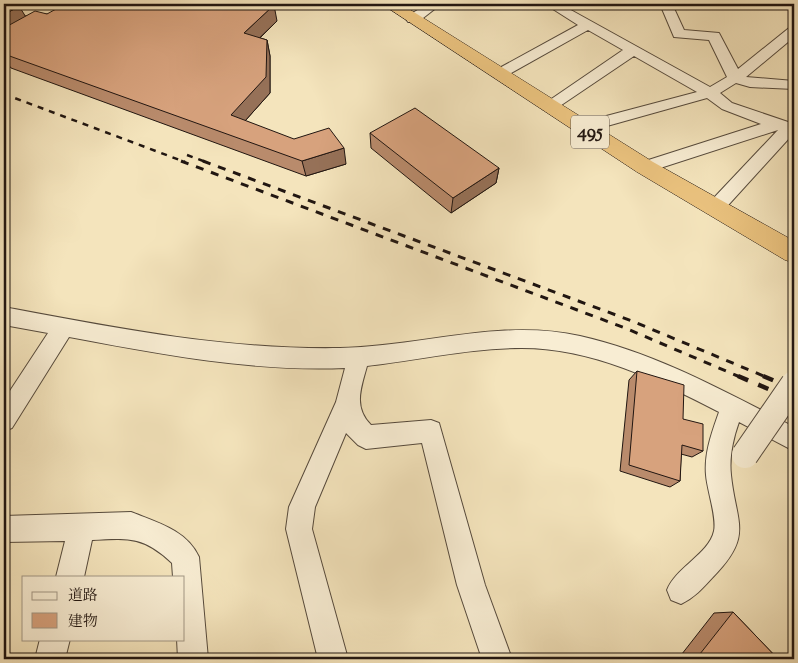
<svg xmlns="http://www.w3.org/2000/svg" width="798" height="663" font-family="'Sorts Mill Goudy','Noto Serif JP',serif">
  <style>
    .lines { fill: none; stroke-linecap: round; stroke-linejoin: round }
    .minor-casing { stroke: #564a3c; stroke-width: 2 }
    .highway-casing { stroke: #211611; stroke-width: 1 }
    .minor { fill: #f8edd3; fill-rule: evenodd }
    .highway { fill: #eac27e; fill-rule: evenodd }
    .rail-far2 { stroke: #211611; stroke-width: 2.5; stroke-dasharray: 6 6; stroke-linecap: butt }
    .rail-far1 { stroke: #211611; stroke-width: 3; stroke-dasharray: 8 8; stroke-linecap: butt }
    .rail { stroke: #211611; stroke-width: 4.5; stroke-dasharray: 11 11; stroke-linecap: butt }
    .minor-bridge-casing { stroke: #564a3c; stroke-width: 28; stroke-linecap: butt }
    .minor-bridge { stroke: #f8edd3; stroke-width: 26 }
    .wall { fill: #b98b6c; stroke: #211611 }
    .shaded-wall { fill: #967158; stroke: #211611 }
    .building { fill: #d7a27d; stroke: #211611 }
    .labels { text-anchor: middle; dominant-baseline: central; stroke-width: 4; stroke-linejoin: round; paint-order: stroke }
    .shield { fill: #f8edd3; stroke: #62564b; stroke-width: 1 }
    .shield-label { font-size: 19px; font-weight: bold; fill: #211611 }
  </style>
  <rect width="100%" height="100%" fill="#f4e4bc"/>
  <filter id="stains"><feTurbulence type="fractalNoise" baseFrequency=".004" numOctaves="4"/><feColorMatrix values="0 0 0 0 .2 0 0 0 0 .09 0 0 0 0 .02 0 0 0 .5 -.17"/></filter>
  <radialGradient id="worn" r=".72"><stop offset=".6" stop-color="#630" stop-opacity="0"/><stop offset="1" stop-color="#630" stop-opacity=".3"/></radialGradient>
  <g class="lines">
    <defs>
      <path id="minor" d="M427,4H441L418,22H408L406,19L408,16Z
        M545,4H560L710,87L727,77L709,40L674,37L660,4H672L684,30L719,33L738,69L789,28L794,27V37L746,77L794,81V89L750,87L736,83L720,93L732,103L794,124V135H792L721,213L715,215L709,213L706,208L709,203L778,130L651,171H639L637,167L639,163L761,124L722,109L707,98L582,133L576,132L574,128L576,124L697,92L634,56L554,110H544L541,107L544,104L623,50L588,30L504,77H494L492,74L494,71L578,25Z
        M4,307C115,328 227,350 340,348C421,347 499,318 580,336C656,353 726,392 794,427V451L739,422C733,439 729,457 731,475C736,524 754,535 713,577C703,588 694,598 681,604L671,600L667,590C676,567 709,554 714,531C717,517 707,490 706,475C704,453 712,432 719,412C657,380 592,348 522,348C470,348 419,360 367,366C361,388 353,407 371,425L431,420L439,423L485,585L512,659H482L457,585L422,443L366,449L358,445L346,433L315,507L312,529L348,659H318L286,529L289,507L336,402L345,368C253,372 159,354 69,337L12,428L4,431V400L48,333L4,325Z
        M131,512C156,522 187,530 199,557L208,659H178L177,639H184V577H173L172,563C144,536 128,538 92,540L84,577H56L65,541L4,542V516Z
        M40,639H70L65,659H35Z"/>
      <path id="highway" d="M382,4H401L653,162L794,241V263L785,260L637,172Z"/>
    </defs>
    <use href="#minor" class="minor-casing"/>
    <use href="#highway" class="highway-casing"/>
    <use href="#minor" class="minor"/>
    <use href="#highway" class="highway"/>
    <path class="rail-far2" d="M4,94L185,162
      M187,155L206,162"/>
    <path class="rail-far1" d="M181,161L625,328L740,377
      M203,161L632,321L766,377"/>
    <path class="rail" d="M738,376L794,400
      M763,376L794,389"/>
    <defs>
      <path id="minor-bridge" d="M745,455L794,384"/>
    </defs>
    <use href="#minor-bridge" class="minor-bridge-casing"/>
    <use href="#minor-bridge" class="minor-bridge"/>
  </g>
  <path class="wall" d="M4,4H16L15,5L25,16L47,14L277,21L260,38L267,40L270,56V93L245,121L346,164L306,176L11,68L4,59Z
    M370,133L499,168L496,183L451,213L371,148Z
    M637,371L683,419L703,451L692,457L681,454L680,481L670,487L620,471L629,380Z
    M733,612L778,659H678L714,613Z"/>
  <path class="shaded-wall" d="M274,5L277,21L248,49L244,33Z
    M19,6L29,22L4,37V15Z
    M267,40L270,56V93L236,131L231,115Z
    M344,148L346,164L306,176L302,161Z
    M499,168L496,183L451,213L453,198Z"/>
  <path class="building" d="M4,4H12L19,6L4,15Z
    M65,4H271L274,5L244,33L267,40L266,77L231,115L294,139L329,128L344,148L302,161L4,54V50L8,48L4,46V28L35,11L47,14Z
    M415,108L499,168L453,198L370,133Z
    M637,371L684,385L683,419L703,424V451L682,445L680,481L629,465Z
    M733,612L778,659H696Z"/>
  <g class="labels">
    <rect class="shield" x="571" y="115.5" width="38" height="33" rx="4"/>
    <g class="shield-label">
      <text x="590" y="132">495</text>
    </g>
  </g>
  <rect width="798" height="663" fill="none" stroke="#f4e4bc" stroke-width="20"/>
  <rect x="5" y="5" width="788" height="653" fill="none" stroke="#211611" stroke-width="2.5"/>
  <rect x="10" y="10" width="778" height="643" fill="none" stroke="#211611"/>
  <rect x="22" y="576" width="162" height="65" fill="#f8edd3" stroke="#a29785"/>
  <rect x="32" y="592" width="25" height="8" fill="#f8edd3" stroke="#a29785"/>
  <text x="68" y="600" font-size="15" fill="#211611">道路</text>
  <rect x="32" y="613" width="25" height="15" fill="#d7a27d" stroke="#a29785"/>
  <text x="68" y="626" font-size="15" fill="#211611">建物</text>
  <rect width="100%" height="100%" filter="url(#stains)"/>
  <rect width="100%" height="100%" fill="url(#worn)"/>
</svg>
